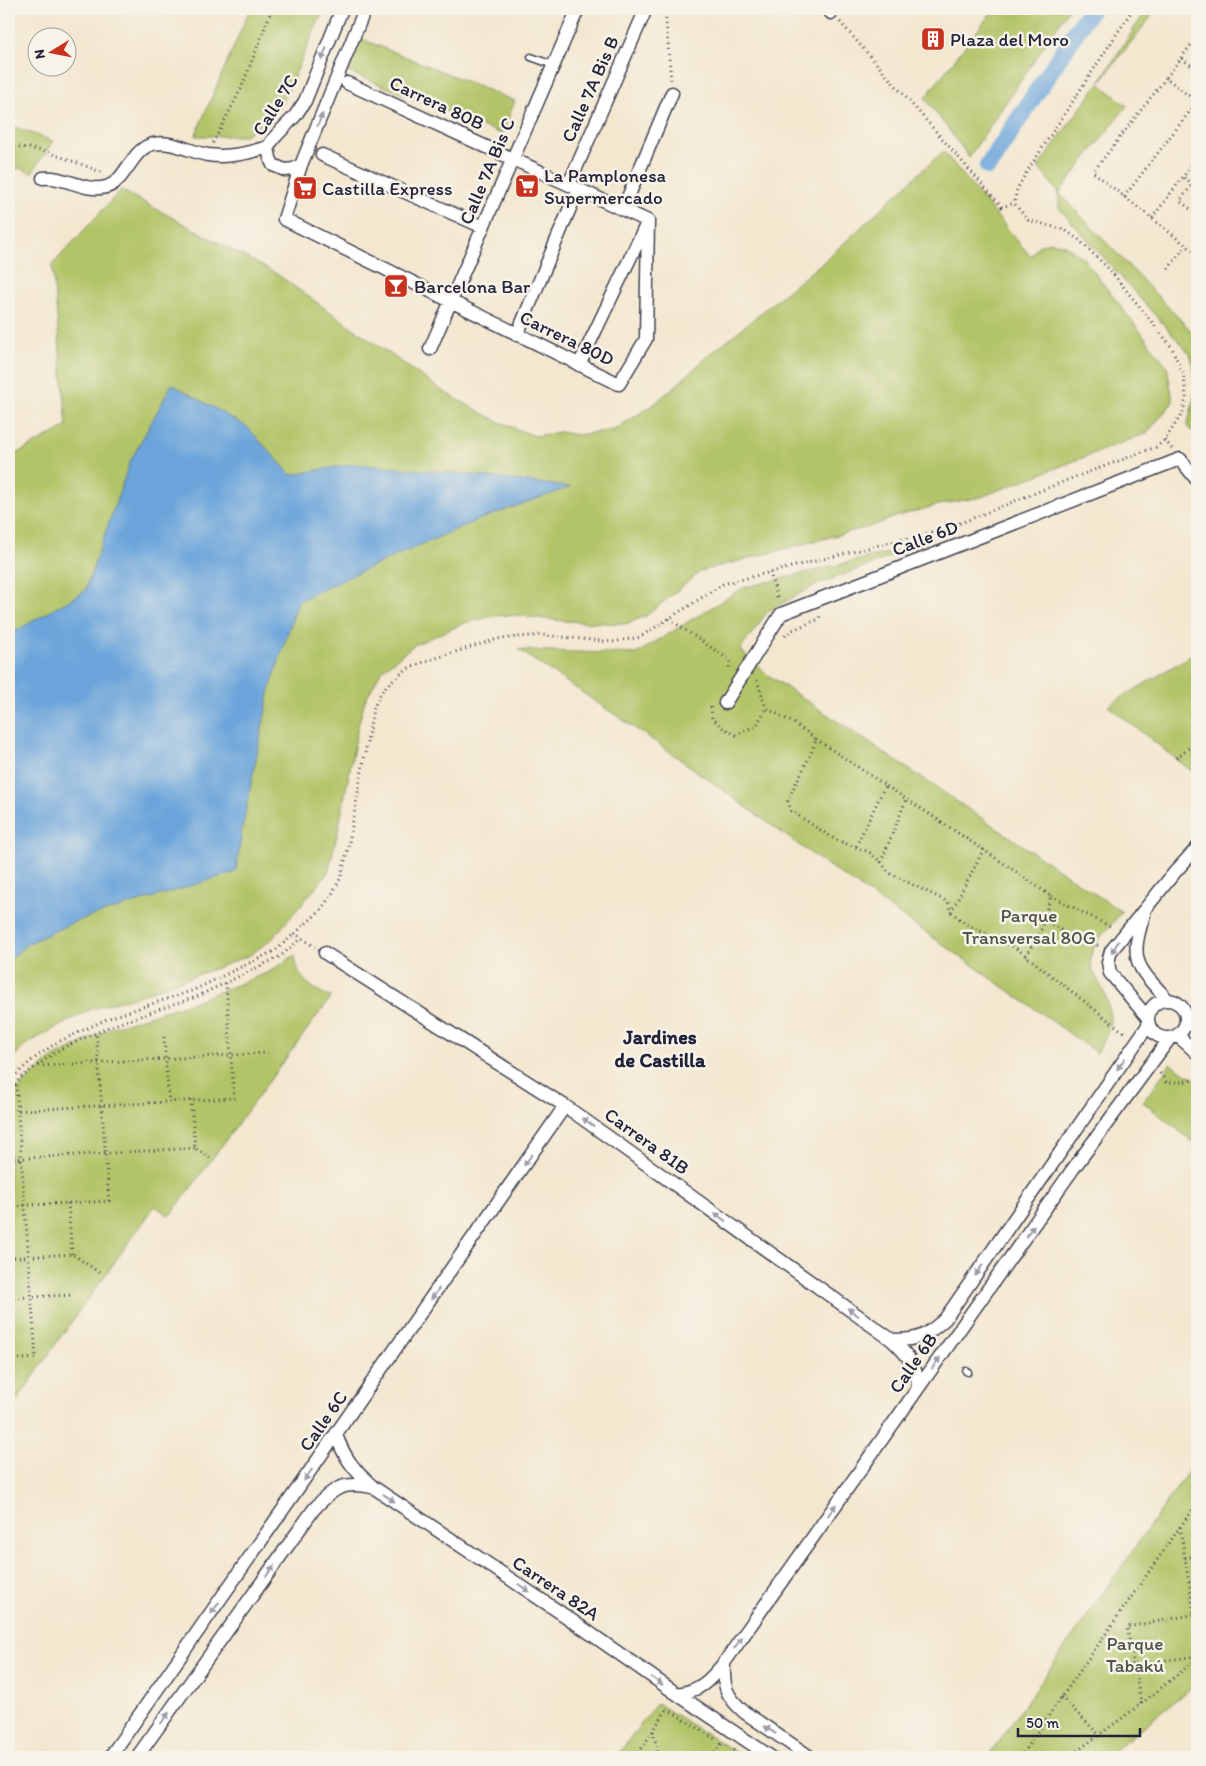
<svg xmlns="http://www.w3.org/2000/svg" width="1206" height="1766" font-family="Itim,sans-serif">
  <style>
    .green { fill: #b2c467; stroke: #6a7351 }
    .water { fill: #6aa4da; stroke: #46638a }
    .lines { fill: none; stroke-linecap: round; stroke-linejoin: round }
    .canal { stroke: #6aa4da; stroke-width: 18 }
    .service-casing { stroke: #414051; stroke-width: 9 }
    .minor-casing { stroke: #414051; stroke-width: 15 }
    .path { stroke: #414051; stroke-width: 3; stroke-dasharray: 1 4; stroke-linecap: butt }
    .service { stroke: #fff; stroke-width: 6 }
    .minor { stroke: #fff; stroke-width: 12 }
    .oneway { fill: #9c9ca7 }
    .labels { text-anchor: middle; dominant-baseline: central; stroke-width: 5; stroke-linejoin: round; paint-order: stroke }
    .poi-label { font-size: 19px; fill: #22223b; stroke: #f7f3e8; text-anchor: start }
    .street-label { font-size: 19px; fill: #22223b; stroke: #f7f3e8 }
    .park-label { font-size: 19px; fill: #4d5348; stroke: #f7f3e8 }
    .neighbourhood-label { font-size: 20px; font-weight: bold; fill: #22223b; stroke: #f7f3e8 }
  </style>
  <rect width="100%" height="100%" fill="#f7f3e8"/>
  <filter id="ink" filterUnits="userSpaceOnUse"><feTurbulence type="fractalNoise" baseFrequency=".02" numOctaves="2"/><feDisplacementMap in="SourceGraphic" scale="10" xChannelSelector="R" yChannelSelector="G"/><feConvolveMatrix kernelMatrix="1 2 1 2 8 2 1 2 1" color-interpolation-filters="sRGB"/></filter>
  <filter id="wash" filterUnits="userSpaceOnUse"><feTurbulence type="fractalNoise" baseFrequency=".0096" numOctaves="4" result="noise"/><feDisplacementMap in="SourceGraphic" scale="20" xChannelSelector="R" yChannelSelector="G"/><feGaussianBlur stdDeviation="1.12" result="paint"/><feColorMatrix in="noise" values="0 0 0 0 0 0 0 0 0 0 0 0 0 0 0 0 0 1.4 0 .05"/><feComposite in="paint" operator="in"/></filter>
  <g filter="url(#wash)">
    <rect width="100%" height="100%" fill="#f3e7cf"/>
    <path class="green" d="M250,9H324L282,104L265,124L242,136H195Z
      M994,9H1069L969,157L925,98Z
      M1147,9H1157L1099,83L1127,106L1059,193L1197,337V426L1191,431L1187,426C1195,396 1199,385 1190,354L1059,208V193L1038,167L1098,84Z
      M359,38L515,101L502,134L346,71Z
      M9,125L53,141L32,173L20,168L9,172Z
      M943,151L1031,257L1038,246L1049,242L1065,245L1084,259L1167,366L1173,402L1147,433L981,497L938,505L898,516L872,526L701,571L646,616L625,624L564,621L512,615L494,616L467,622L414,645L382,670L365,700L358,726L339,827L328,873L272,939L250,955L222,966L134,997L91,1009L28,1043L9,1062V458L67,426L52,265L121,190L275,273L444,392L497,421L535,436L560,432L577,435L614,430L654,404L681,381L708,356L828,258Z
      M928,543L816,585L768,611L740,650L768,675L1122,912C1112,924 1098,937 1092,952C1087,965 1096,976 1102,988C1107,998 1110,1009 1110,1021C1109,1032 1102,1043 1097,1053L957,954L810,853L663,747L519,650L636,654L743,588Z
      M1197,652V775L1108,706Z
      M295,955C297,979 309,987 331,997L170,1216L155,1206L57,1342L9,1413V1097L51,1059L113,1027L184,1005L234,986L269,972Z
      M1170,1064L1197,1080V1145L1143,1102Z
      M1197,1459V1683L1106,1757H988Z
      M657,1703L743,1757H616Z"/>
    <path class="water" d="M172,384L247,427L291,475L353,464L455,473L570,487L475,521L377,564L298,601L270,689L242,829L236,872L76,921L27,944L9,960V635L85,591L130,462Z"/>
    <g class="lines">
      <path class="canal" d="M988,166L1091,9"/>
    </g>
  </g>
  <g filter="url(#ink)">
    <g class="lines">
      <defs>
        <path id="service" d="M531,57L553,65
          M966,1371L968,1372"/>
        <path id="minor" d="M365,9L301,165L284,219L619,384L646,339L648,221
          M828,9L831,13
          M347,83L648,221
          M322,155L483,227
          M301,165L294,169L285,170L273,165L270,158L268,147L274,138L295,116L305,101L342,9
          M43,178C64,175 85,193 106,187C126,182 131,149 153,144C172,140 190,152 208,155C229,158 248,153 268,147
          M569,184L646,9
          M623,209L672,93
          M517,335L578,189
          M430,349L578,9
          M579,365L646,225
          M725,703L781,614L1180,459L1197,480
          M1144,915C1129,961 1136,966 1168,1000
          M325,953L565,1106L892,1340C907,1354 918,1367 918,1388
          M1148 1019a19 19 0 1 1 38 0a19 19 0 1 1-38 0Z
          M1148,1018L1110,973L1108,962L1111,951L1175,872L1197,848
          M1177,1035L1197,1053
          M892,1340C919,1340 925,1337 945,1319L1149,1024
          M336,1435C345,1459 354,1470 373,1487L564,1615L677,1694L771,1757
          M724,1663C723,1687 726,1696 744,1712L810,1757
          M677,1694C700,1691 709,1681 724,1663L1073,1169L1170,1038
          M110,1757L565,1106
          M137,1757L314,1509C333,1488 343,1481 372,1487"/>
      </defs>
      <use href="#service" class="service-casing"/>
      <use href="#minor" class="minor-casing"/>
      <path class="path" d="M665,9L671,80
        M840,22L1002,207L1014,203
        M1181,58L1197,37
        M1166,78L1093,172L1197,254
        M1197,102L1166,78L1181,58L1197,70
        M213,143L241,89L272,9
        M9,148C31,142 81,165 104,173
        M1197,178L1180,201L1197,214
        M1193,184L1183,177L1197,159
        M1124,197L1197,102
        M1152,218L1183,177
        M1168,269L1186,245
        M1165,440L1172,449
        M770,572L778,601
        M669,619L730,660L729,669
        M785,636L790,631L819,619L821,614
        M1194,653L1197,657
        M757,680L766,708
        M711,707L712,718L723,728L736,735L757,725L766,708L792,722L816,739C810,761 796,779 788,801L791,811L836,840L869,852L881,862L889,873L948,902L951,912L966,924L1016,948L1126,1034
        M816,739C894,792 974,842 1051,896L1043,920
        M1176,758L1197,742
        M856,846L885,786
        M881,862L906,800
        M1051,896L1113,928
        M951,912L984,849
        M294,933L315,947
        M1026,956L1042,928L1043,920L1072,936L1099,946
        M164,1037L169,1101
        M38,1066L268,1053
        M1160,1073L1166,1082H1183L1197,1079
        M9,1081L32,1060L56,1043L109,1018L194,990L276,950L320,911L332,894L341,877L348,848L373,709L382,691L390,682L407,669L426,661L497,639L542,635L613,642L640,637L723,584L948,528L1070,479L1156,447L1165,440L1183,412L1186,397L1184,376L1171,346L1110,270L1079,240L1065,230L1028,220L1014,203L1017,189L1026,173L1133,9
        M9,1093L20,1078L60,1049L111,1026L196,997L281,956L301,938
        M191,1100L195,1148L212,1159
        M9,1111L234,1098L226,983
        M9,1159L195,1148
        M68,1203L72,1254
        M9,1206L109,1201L96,1032
        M9,1258L72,1254L100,1273
        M9,1298L72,1295
        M9,1360L36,1358L16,1085
        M1180,1527L1197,1632
        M1185,1558L1197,1556
        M1116,1667L1197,1656
        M1061,1697L1099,1735
        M1141,1704L1127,1627L1197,1614
        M667,1709L717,1740
        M653,1731L659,1757
        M733,1750L742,1757
        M636,1757L667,1709
        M712,1757L722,1743
        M1020,1757L1180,1527L1197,1504
        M1069,1757L1141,1704L1197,1659"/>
      <use href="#service" class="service"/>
      <use href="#minor" class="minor"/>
    </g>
    <defs><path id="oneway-solid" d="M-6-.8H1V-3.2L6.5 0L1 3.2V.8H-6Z" transform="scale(1.25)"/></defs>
    <g class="oneway">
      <use href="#oneway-solid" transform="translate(324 54) rotate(112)"/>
      <use href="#oneway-solid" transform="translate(320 120) rotate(-68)"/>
      <use href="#oneway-solid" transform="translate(1115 947) rotate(122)"/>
      <use href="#oneway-solid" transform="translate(1121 1064) rotate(124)"/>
      <use href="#oneway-solid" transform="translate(588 1122) rotate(-144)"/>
      <use href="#oneway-solid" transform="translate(528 1160) rotate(125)"/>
      <use href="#oneway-solid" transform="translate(720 1217) rotate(-144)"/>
      <use href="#oneway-solid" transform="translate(1030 1231) rotate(-55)"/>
      <use href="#oneway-solid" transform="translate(979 1270) rotate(125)"/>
      <use href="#oneway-solid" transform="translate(435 1294) rotate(125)"/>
      <use href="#oneway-solid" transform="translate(853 1312) rotate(-144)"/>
      <use href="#oneway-solid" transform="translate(936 1363) rotate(-55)"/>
      <use href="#oneway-solid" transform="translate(308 1475) rotate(125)"/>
      <use href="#oneway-solid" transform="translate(389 1498) rotate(34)"/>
      <use href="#oneway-solid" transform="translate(832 1510) rotate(-55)"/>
      <use href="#oneway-solid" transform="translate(270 1571) rotate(-55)"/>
      <use href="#oneway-solid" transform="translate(524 1588) rotate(34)"/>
      <use href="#oneway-solid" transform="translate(215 1608) rotate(125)"/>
      <use href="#oneway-solid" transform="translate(738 1643) rotate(-55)"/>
      <use href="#oneway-solid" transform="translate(657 1681) rotate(35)"/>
      <use href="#oneway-solid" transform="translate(165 1718) rotate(-54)"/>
      <use href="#oneway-solid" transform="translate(770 1730) rotate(-146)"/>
    </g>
  </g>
  <defs>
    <symbol id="building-square" viewBox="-11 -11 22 22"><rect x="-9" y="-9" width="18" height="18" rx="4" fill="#c8321e" stroke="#f7f3e8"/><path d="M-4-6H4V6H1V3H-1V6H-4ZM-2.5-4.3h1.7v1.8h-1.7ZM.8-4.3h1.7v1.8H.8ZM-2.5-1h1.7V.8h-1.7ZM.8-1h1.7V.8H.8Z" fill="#fff"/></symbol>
    <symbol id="supermarket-square" viewBox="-11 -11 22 22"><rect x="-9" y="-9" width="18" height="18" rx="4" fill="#c8321e" stroke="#f7f3e8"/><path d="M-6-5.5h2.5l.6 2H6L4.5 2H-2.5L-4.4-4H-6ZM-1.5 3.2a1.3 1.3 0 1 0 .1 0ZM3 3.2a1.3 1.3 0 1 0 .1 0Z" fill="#fff"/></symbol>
    <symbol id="bar-square" viewBox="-11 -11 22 22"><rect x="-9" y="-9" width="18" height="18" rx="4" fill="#c8321e" stroke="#f7f3e8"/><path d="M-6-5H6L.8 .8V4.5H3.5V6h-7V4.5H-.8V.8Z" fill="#fff"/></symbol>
  </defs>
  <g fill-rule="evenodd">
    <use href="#building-square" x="919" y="25" width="28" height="28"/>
    <use href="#supermarket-square" x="513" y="172" width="28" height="28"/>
    <use href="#supermarket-square" x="291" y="174" width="28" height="28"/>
    <use href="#bar-square" x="382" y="272" width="28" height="28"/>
  </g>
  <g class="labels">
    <g class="poi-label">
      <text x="950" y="39">Plaza del Moro</text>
      <text x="544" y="175">La Pamplonesa<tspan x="544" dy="22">Supermercado</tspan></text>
      <text x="322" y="188">Castilla Express</text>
      <text x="414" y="286">Barcelona Bar</text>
    </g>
    <g class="street-label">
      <text transform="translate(590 89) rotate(-66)">Calle 7A Bis B</text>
      <text transform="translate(437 103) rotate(25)">Carrera 80B</text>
      <text transform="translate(275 105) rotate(-58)">Calle 7C</text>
      <text transform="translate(487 171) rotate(-67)">Calle 7A Bis C</text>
      <text transform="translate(567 338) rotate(26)">Carrera 80D</text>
      <text transform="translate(925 538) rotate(-21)">Calle 6D</text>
      <text transform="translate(647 1141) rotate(36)">Carrera 81B</text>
      <text transform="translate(913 1363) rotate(-55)">Calle 6B</text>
      <text transform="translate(323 1421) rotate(-55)">Calle 6C</text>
      <text transform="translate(556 1588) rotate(34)">Carrera 82A</text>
    </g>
    <g class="park-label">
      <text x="1029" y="915">Parque<tspan x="1029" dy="22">Transversal 80G</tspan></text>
      <text x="1135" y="1643">Parque<tspan x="1135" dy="22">Tabakú</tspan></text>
    </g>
    <g class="neighbourhood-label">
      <text x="660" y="1037">Jardines<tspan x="660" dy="23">de Castilla</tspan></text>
    </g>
  </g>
  <rect width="1206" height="1766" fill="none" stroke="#f7f3e8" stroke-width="30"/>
  <g transform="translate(52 52) rotate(260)"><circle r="24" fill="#f7f3e8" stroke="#a29fa3"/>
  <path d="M0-4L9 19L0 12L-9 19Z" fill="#c8321e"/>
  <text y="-8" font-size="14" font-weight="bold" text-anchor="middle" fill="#22223b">N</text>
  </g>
  <path d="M1018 1728v8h122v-8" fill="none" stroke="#22223b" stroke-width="2.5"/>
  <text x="1026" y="1728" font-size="15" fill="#22223b" stroke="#f7f3e8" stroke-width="4" paint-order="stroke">50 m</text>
</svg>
